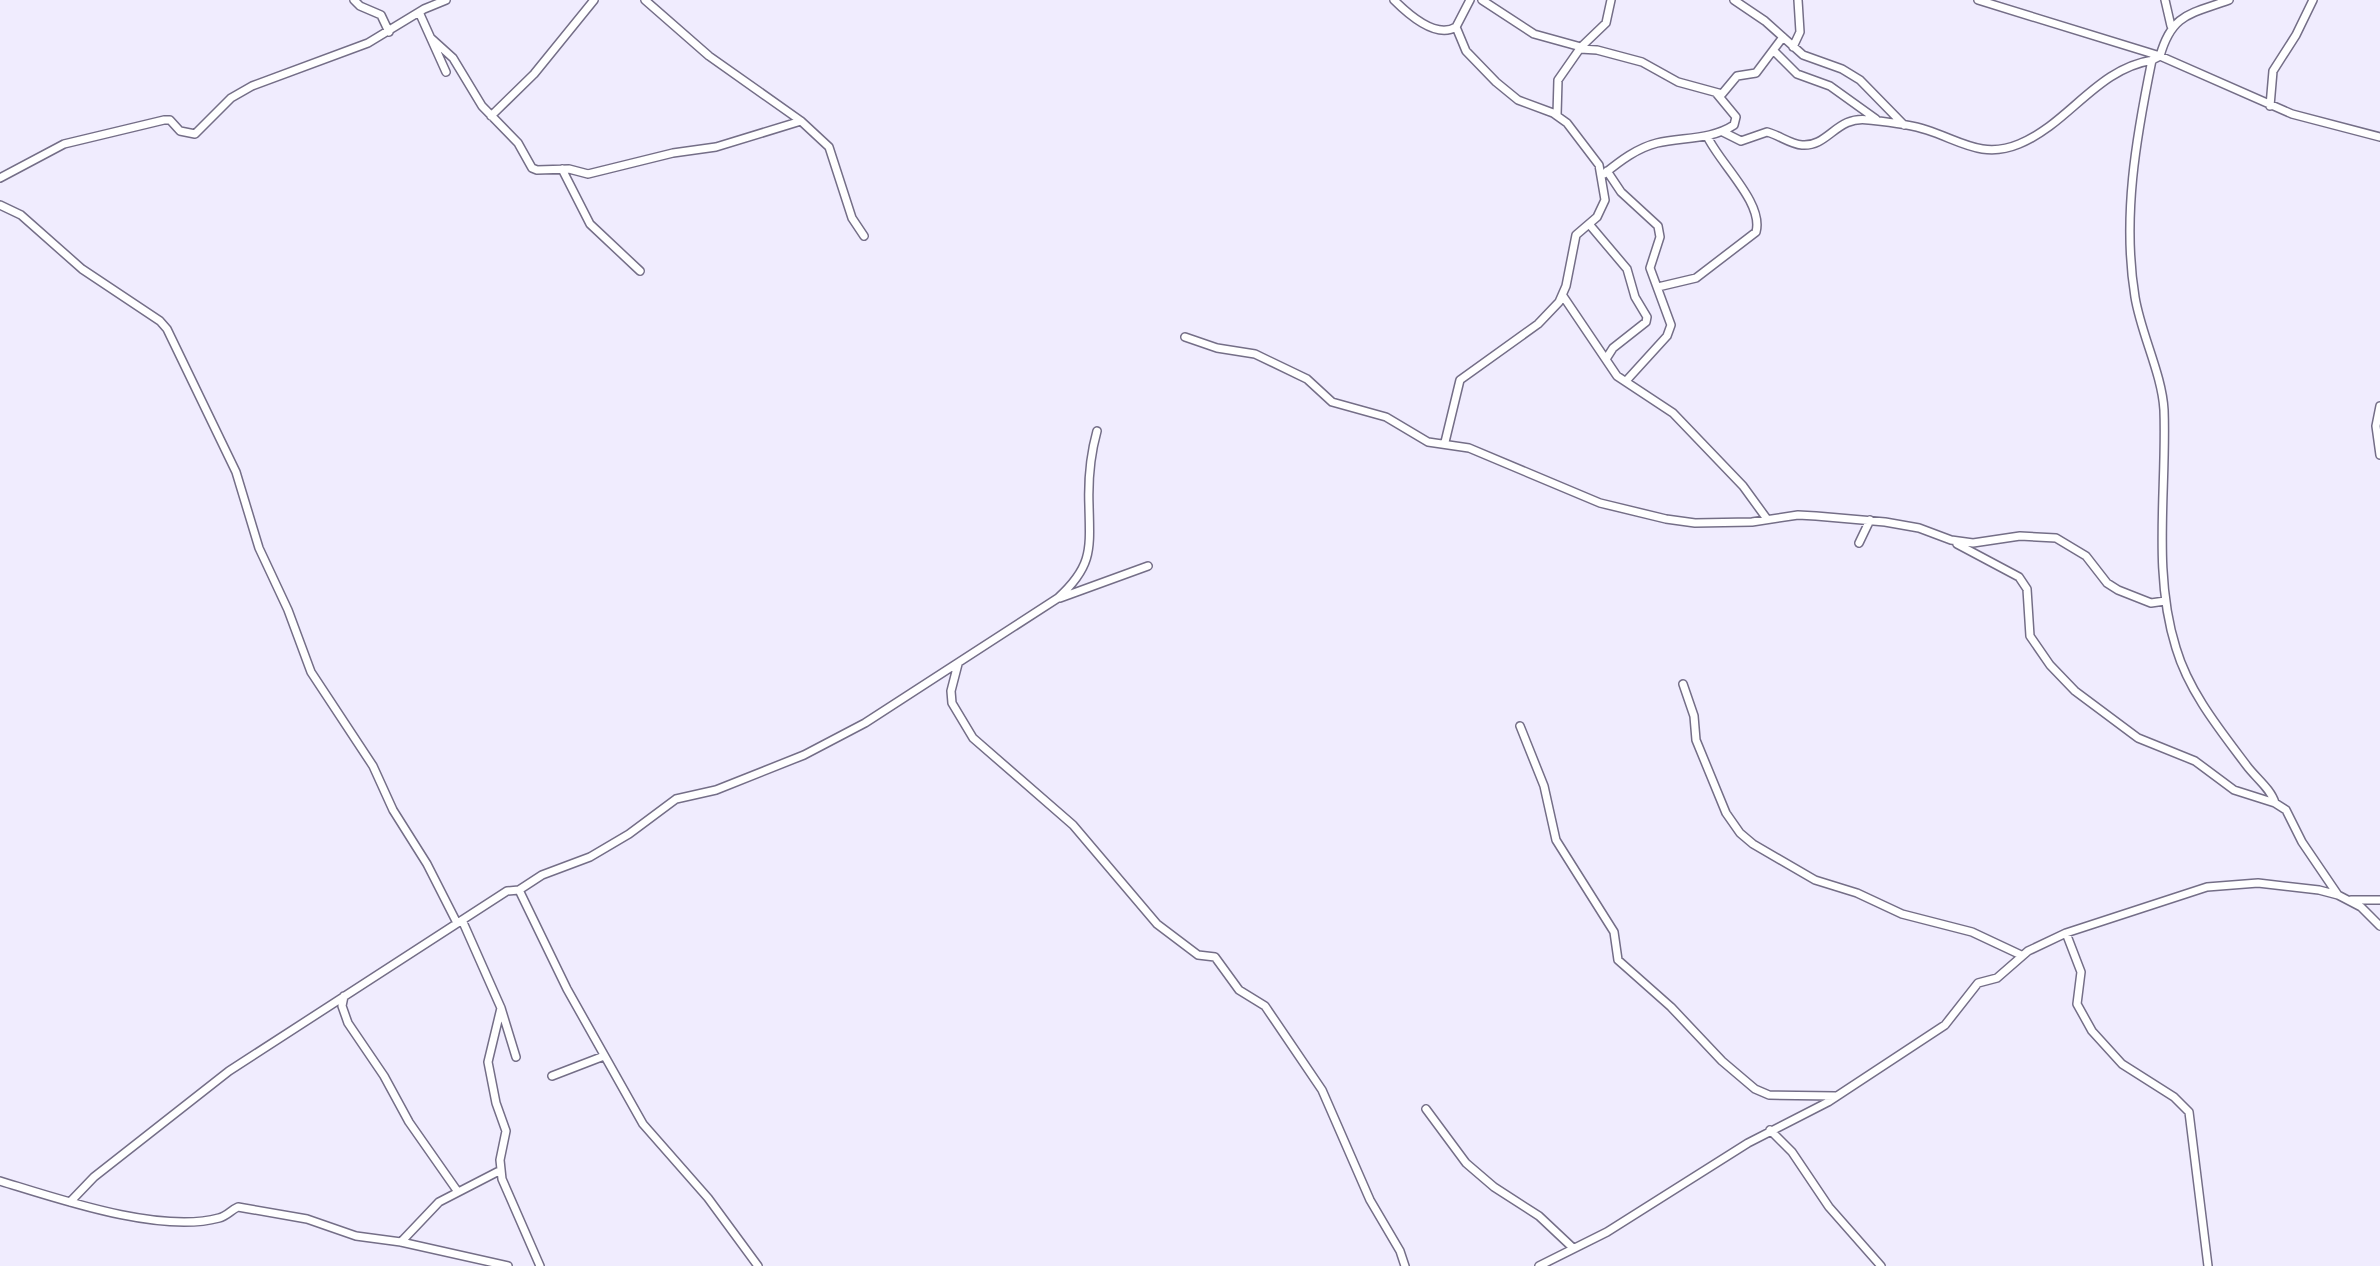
<svg xmlns="http://www.w3.org/2000/svg" width="2380" height="1266" font-family="'Roboto Condensed',sans-serif">
  <style>
    .lines { fill: none; stroke-linecap: round; stroke-linejoin: round }
    .minor-casing { stroke: #746e87; stroke-width: 10 }
    .minor { stroke: #fff; stroke-width: 7 }
  </style>
  <rect width="100%" height="100%" fill="#f0ecfe"/>
  <g class="lines">
    <defs>
      <path id="minor" d="M354,0L360,6L381,15L389,32
        M645,0L709,56L801,121L829,147L852,218L864,236
        M1394,0C1408,14 1436,39 1456,27
        M1482,0L1534,34L1581,47
        M1734,0L1765,21L1803,55L1842,69L1860,80L1904,125
        M1978,0L2160,56L2292,114L2380,137
        M2165,0L2171,26
        M2229,0C2191,14 2172,13 2160,56L2152,60C2136,138 2122,218 2135,297C2141,334 2162,374 2164,410C2167,488 2152,572 2176,648C2189,692 2220,730 2247,766C2256,778 2271,789 2275,803L2286,810L2302,842L2338,895
        M419,12L446,72
        M432,39L453,58L482,106L518,143L532,168L537,170L569,169L588,174L673,153L716,147L801,121
        M1793,47L1800,32L1798,0
        M1580,49L1597,50L1642,62L1678,82L1722,94L1737,76L1756,73L1783,37
        M1774,51L1797,74L1830,86L1876,119
        M2270,106L2273,71L2296,35L2313,0
        M1557,115L1558,80L1581,47L1606,23L1611,0
        M491,116L534,74L594,0
        M1723,132L1741,141L1767,132C1779,135 1790,144 1802,145C1829,147 1836,115 1869,120C1888,122 1909,124 1927,130C1961,141 1983,159 2019,144C2070,123 2096,69 2153,60
        M562,169L590,224L640,271
        M1607,171L1621,192L1658,226L1660,237L1650,268L1671,325L1667,336L1626,381
        M1604,174C1620,161 1637,148 1657,143C1683,137 1711,140 1734,125L1736,117L1717,94
        M0,178L64,144L164,120H170L180,131L195,134L231,98L252,86L368,43L424,9L446,0
        M0,205L21,215L82,269L160,321L167,329L236,472L259,548L288,610L311,672L373,766L393,810L427,864L457,923
        M1589,224L1627,269L1635,297L1647,317L1646,322L1613,348L1606,359
        M1658,287L1696,278L1756,232C1764,203 1720,164 1707,136
        M1563,296L1617,376L1673,413L1743,486L1767,519
        M1185,337L1217,348L1255,354L1307,379L1332,402L1386,417L1428,442L1469,448L1600,503L1666,519L1695,523L1752,522L1798,515L1816,516L1885,522L1919,528L1951,540L1973,543L2020,536L2056,538L2086,556L2107,583L2118,590L2151,603L2165,601
        M2380,406L2376,426L2380,455
        M1445,442L1460,380L1538,324L1559,302L1566,286L1576,235L1597,217L1605,200L1599,165L1567,123L1553,113L1518,100L1496,82L1466,51L1456,27L1470,0
        M1859,543L1870,520
        M1957,544L2019,577L2027,589L2030,636L2050,665L2075,691L2138,738L2195,761L2234,790L2275,803
        M1060,598L1148,566
        M958,664L951,691L952,703L973,738L1073,825L1157,924L1198,955L1215,957L1239,990L1265,1006L1322,1090L1370,1200L1400,1251L1405,1266
        M1683,684L1694,716L1696,740L1726,813L1740,833L1753,844L1815,880L1857,893L1902,914L1972,932L2021,955
        M1520,726L1544,786L1556,840L1614,932L1618,960L1671,1007L1722,1061L1755,1089L1769,1095L1835,1096
        M519,890L567,989L643,1124L708,1198L758,1266
        M2351,900H2380
        M462,920L501,1008L516,1057
        M2066,933L2081,972L2077,1004L2092,1031L2122,1064L2174,1097L2189,1112L2208,1266
        M344,996L342,1006L348,1023L384,1076L409,1122L458,1192
        M501,1008L488,1062L496,1103L506,1131L500,1160L502,1179L540,1266
        M552,1076L604,1056
        M1426,1109L1466,1163L1494,1187L1539,1216L1573,1248
        M1770,1130L1792,1152L1829,1207L1881,1266
        M0,1181C59,1199 160,1234 219,1218C227,1216 231,1210 238,1207L307,1219L356,1236L401,1242L508,1266
        M70,1202L94,1177L229,1071L507,891L519,890L542,875L590,857L629,834L676,799L716,790L804,755L865,723L1058,598C1093,566 1090,549 1089,506C1088,480 1090,456 1097,431
        M401,1242L439,1202L501,1170
        M1539,1266L1607,1232L1748,1143L1828,1102L1945,1025L1978,983L1997,978L2028,951L2066,933L2207,887L2258,883L2319,890L2338,895L2361,907L2380,926"/>
    </defs>
    <use href="#minor" class="minor-casing"/>
    <use href="#minor" class="minor"/>
  </g>
</svg>
